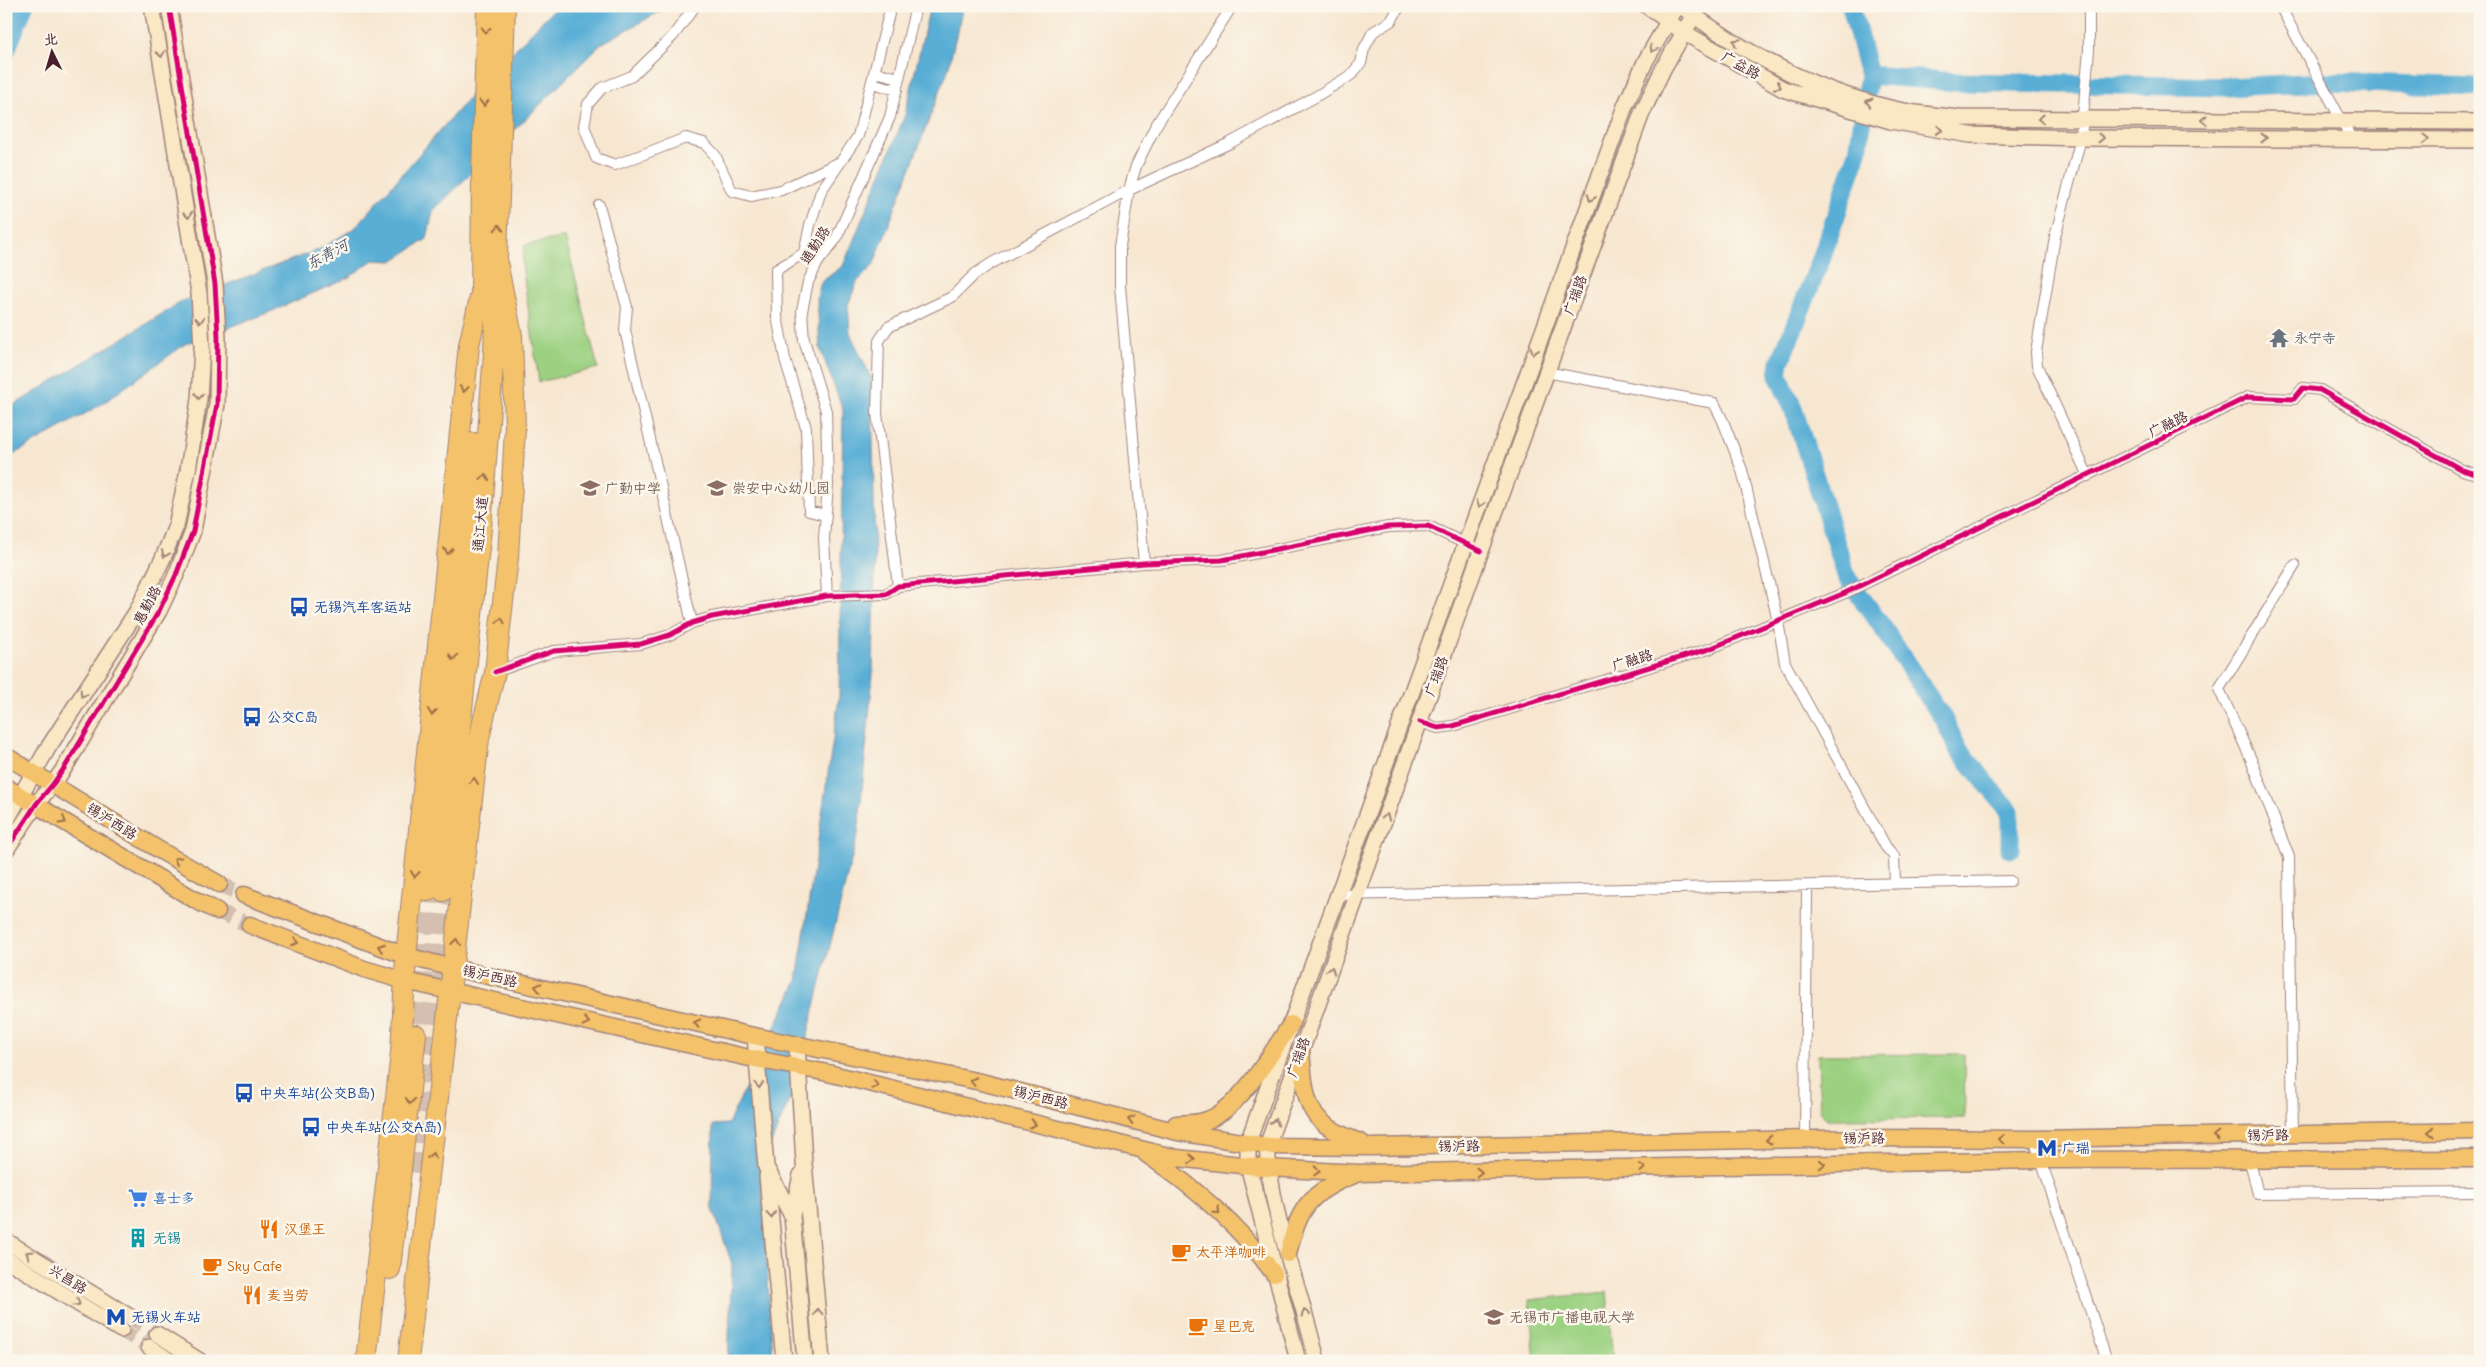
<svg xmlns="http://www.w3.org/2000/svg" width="2486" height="1367" font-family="Delius,'LXGW WenKai TC',sans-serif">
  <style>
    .green { fill: #9cd182; stroke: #737856 }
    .water { fill: #59aed5; stroke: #526680 }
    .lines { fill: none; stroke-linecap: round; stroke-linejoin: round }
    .river { stroke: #59aed5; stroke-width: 19 }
    .secondary-tunnel { stroke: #d4bfb0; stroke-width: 15; stroke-dasharray: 15 8; stroke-linecap: butt }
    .primary-tunnel { stroke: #d4bfb0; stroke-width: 16; stroke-dasharray: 16 8; stroke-linecap: butt }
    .highway-tunnel { stroke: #d4bfb0; stroke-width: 20; stroke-dasharray: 20 10; stroke-linecap: butt }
    .street-casing { stroke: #a0837e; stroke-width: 12 }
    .secondary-casing { stroke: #a0837e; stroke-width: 18 }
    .primary-casing { stroke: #a0837e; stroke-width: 19 }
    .highway-casing { stroke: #a0837e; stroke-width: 22 }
    .street { stroke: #fff; stroke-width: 10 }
    .secondary { stroke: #fae7c3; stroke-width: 15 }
    .primary { stroke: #f3c26a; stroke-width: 16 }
    .highway { stroke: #f3c26a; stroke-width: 20 }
    .cycleway-casing { stroke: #fbf7ec; stroke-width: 8 }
    .cycleway { stroke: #d6006c; stroke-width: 5 }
    .oneway { stroke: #9e704a }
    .oneway2 { stroke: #a28377 }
    .labels { text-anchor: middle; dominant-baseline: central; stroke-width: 5; stroke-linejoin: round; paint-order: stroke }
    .street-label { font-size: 14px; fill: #4a1f2b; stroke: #fbf7ec }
    .worship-label { font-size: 14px; fill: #5b616d; stroke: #fbf7ec; text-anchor: start }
    .education-label { font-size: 14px; fill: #785e54; stroke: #fbf7ec; text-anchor: start }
    .transit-label { font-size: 14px; fill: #164399; stroke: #fbf7ec; text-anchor: start }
    .shop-label { font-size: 14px; fill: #366cbe; stroke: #fbf7ec; text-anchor: start }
    .food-label { font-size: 14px; fill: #c56008; stroke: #fbf7ec; text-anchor: start }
    .culture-label { font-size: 14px; fill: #0d838f; stroke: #fbf7ec; text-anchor: start }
    .water-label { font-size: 15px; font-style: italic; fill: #50586f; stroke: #fbf7ec }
  </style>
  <rect width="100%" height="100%" fill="#fbf7ec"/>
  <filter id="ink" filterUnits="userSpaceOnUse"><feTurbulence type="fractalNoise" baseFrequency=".02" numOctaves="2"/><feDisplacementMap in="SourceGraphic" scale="10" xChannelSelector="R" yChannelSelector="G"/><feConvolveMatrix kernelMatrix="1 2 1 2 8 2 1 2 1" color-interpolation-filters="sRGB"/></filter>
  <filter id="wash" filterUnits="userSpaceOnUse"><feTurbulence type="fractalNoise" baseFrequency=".0096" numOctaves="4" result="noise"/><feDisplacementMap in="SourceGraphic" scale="20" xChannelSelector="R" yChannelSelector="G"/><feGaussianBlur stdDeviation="1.12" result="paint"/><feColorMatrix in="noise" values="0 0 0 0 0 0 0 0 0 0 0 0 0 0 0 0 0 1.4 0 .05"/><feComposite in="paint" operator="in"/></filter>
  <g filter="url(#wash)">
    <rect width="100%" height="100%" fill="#f7e7d1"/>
    <path class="green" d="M565,237L598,368L539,382L522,265L525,245Z
      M1964,1054L1965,1118L1827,1119L1820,1111L1818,1055Z
      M1607,1292L1613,1361H1535L1529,1300Z"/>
    <path class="water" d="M557,6H665L663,10L601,44L433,211L427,239L392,261L373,260L348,278L270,312L185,344L102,404L6,459V410L183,301L320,249L355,228L471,95Z
      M930,6H963L948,70L873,266L857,282L848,305L850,333L872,380L875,567L873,674L858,833L794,1090L761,1166L773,1361H728L732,1264L712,1206L713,1125L728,1124L797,981L839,699L843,410L820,348L817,297L821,282L843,266L905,115Z"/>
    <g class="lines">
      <path class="river" d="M1851,6L1869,75L1858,152L1820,262L1780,362L1778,375L1793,408L1847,578L1881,625L1944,720L1958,749L2010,812V849
        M6,51L24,6
        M1869,75L1957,82L2228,87L2328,82L2480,87"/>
    </g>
  </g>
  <g filter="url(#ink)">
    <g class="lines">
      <path class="secondary-tunnel" d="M130,1317L157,1334
        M121,1330L149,1347"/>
      <path class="primary-tunnel" d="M219,884L244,895
        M217,911L250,925"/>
      <path class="highway-tunnel" d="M417,1023L428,891
        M417,1173L443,891"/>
      <defs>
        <path id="street" d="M695,6L673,36L632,76L602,88L588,104L584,126L596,158L615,165L686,138L704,143L715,155L732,191L751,196L781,190L838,163
          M2280,6L2351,138
          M875,72L899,78
          M872,83L897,90
          M599,205L627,307L625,330L692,623
          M1546,372L1714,403L1723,421L1742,470L1778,621L1785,663L1886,847L1894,856L1895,884
          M2088,476L2037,366L2036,352L2055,237L2081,138L2089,50V6
          M825,515L809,511L806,428L785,359L777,316L776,270L804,253L810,225L821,191L858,136L891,6
          M1144,563L1120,286V246L1129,190L1136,166L1155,127L1232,6
          M898,586L877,413L879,341L888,327L952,297L975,274L992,263L1129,190L1230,143L1315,97L1351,75L1361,63L1364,49L1373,32L1391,21L1400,6
          M827,596L824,538L828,485L826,411L804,340L802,311L808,282L818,262L836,239L890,117L916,6
          M495,672L554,651L641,644L670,635L692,623L712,617L827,596L886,594L898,586L1144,563L1222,560L1388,527L1428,526L1481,551
          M1420,722L1438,728L1453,726L1709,649L1845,593L2248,397L2294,399L2303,388L2320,390L2462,470L2480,475
          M1338,895L2010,881
          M2293,1134L2289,857L2251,759L2219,689L2295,565
          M2034,1139L2107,1361
          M1805,1140L1807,887
          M2249,1158L2258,1194L2480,1192"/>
        <path id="secondary" d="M1647,6L1683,32L1783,89L1891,121L1970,135L2081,138L2480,140
          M1685,9C1747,55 1819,92 1894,109C1915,114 1938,115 1959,118L2480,122
          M6,821L48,748L137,611L163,558L176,526L188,470L199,399L202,347L199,293L152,6
          M6,850L37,803L53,784L65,767L159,611L176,575L193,531L217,404L218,337L215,284L169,6
          M755,1036L766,1167L792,1216L801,1175
          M797,1045L804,1163L822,1361
          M767,1176L784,1361
          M792,1216L805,1361
          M6,1241L130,1317
          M6,1259L121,1330
          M157,1334L200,1361
          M149,1347L170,1361
          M1298,1361L1248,1165V1142L1625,106L1646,60L1677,6
          M1317,1361C1301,1291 1271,1218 1267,1146L1481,551L1642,113L1663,69L1699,6"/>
        <path id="primary" d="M6,756L161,851L219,884
          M6,787L197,901L217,911
          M244,895L406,956L453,968L744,1034L981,1082L1178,1132L1267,1146L1371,1147L1870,1138L2034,1139L2480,1131
          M250,925L364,969L405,981L745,1057L828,1073L1177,1158L1268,1168L1359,1173L2041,1160L2480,1159
          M1301,1051C1306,1107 1306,1122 1362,1143
          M1176,1124C1189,1123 1202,1124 1214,1117C1245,1100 1271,1053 1291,1024
          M1146,1154C1194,1187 1240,1226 1274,1274
          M1288,1254C1298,1209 1309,1192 1354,1175"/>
        <path id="highway" d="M481,302L482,172L487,6
          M428,891L474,443
          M443,891L481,528L494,353L505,6
          M390,1269L416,1035
          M366,1361L401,1053L406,956L469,345L482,289
          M408,1361L479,738L495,672L508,558L515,428L512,336L498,267"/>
      </defs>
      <use href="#street" class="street-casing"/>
      <use href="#secondary" class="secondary-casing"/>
      <use href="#primary" class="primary-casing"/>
      <use href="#highway" class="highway-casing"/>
      <use href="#street" class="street"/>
      <use href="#secondary" class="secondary"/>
      <use href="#primary" class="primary"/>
      <use href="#highway" class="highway"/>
      <defs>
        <path id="cycleway" d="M495,672L554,651L641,644L670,635L692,623L712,617L827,596L886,594L898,586L1144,563L1222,560L1388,527L1428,526L1481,551
          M1420,722L1438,728L1453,726L1709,649L1845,593L2248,397L2294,399L2303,388L2320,390L2462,470L2480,475
          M6,850L37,803L53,784L65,767L159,611L176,575L193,531L217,404L218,337L215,284L169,6"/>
      </defs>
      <use href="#cycleway" class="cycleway-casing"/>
      <use href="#cycleway" class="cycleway"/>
    </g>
    <defs><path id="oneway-chevron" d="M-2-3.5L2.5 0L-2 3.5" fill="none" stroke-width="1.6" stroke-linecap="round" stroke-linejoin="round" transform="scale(1.25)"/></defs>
    <g class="oneway">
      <use href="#oneway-chevron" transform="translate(486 30) rotate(93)"/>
      <use href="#oneway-chevron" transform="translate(484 103) rotate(91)"/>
      <use href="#oneway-chevron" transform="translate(499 228) rotate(-89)"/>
      <use href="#oneway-chevron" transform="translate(464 389) rotate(96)"/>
      <use href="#oneway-chevron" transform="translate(485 477) rotate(-85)"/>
      <use href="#oneway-chevron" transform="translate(448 551) rotate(96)"/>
      <use href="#oneway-chevron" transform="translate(501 621) rotate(-84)"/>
      <use href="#oneway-chevron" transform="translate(453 657) rotate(96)"/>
      <use href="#oneway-chevron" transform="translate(432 712) rotate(96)"/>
      <use href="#oneway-chevron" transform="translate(474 781) rotate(-83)"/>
      <use href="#oneway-chevron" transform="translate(63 821) rotate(31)"/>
      <use href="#oneway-chevron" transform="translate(177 860) rotate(-150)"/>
      <use href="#oneway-chevron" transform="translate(415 874) rotate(96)"/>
      <use href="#oneway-chevron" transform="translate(295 942) rotate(21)"/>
      <use href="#oneway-chevron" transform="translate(456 942) rotate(-84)"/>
      <use href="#oneway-chevron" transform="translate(381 947) rotate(-160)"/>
      <use href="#oneway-chevron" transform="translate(538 987) rotate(-167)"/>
      <use href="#oneway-chevron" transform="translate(586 1022) rotate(13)"/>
      <use href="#oneway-chevron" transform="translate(697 1023) rotate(-167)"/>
      <use href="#oneway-chevron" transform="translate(973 1081) rotate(-168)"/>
      <use href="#oneway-chevron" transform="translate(875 1085) rotate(14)"/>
      <use href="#oneway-chevron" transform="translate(410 1101) rotate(96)"/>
      <use href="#oneway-chevron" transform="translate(1131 1120) rotate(-166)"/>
      <use href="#oneway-chevron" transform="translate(1033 1124) rotate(13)"/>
      <use href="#oneway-chevron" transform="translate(2431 1132) rotate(179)"/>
      <use href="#oneway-chevron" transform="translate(2216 1136) rotate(179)"/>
      <use href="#oneway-chevron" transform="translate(2001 1139) rotate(-179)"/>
      <use href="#oneway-chevron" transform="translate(1769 1140) rotate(178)"/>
      <use href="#oneway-chevron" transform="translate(432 1156) rotate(-83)"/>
      <use href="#oneway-chevron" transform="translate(1192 1159) rotate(6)"/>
      <use href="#oneway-chevron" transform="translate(1822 1164) rotate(-1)"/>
      <use href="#oneway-chevron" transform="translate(1642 1168) rotate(-1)"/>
      <use href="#oneway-chevron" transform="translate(1317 1171) rotate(3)"/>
      <use href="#oneway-chevron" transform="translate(1479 1172) rotate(-1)"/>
      <use href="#oneway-chevron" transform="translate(1217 1211) rotate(44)"/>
    </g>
    <g class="oneway2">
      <use href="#oneway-chevron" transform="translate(1736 42) rotate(-148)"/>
      <use href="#oneway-chevron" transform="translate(1653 49) rotate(119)"/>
      <use href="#oneway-chevron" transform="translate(161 54) rotate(80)"/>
      <use href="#oneway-chevron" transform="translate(1778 86) rotate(27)"/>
      <use href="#oneway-chevron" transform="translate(1869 102) rotate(-164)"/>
      <use href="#oneway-chevron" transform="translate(2041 119) rotate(-179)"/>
      <use href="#oneway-chevron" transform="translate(2204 120) rotate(-180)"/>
      <use href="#oneway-chevron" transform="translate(1939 130) rotate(10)"/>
      <use href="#oneway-chevron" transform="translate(2101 138)"/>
      <use href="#oneway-chevron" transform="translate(2264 138)"/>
      <use href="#oneway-chevron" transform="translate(2426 139) rotate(1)"/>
      <use href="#oneway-chevron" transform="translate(1591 198) rotate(110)"/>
      <use href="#oneway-chevron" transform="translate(188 215) rotate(80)"/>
      <use href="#oneway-chevron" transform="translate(200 320) rotate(87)"/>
      <use href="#oneway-chevron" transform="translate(1534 351) rotate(110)"/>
      <use href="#oneway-chevron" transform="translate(199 396) rotate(95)"/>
      <use href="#oneway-chevron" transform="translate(1480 504) rotate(110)"/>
      <use href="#oneway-chevron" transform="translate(165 554) rotate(112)"/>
      <use href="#oneway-chevron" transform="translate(83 694) rotate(123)"/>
      <use href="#oneway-chevron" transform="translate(1386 817) rotate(-70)"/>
      <use href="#oneway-chevron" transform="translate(1331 970) rotate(-69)"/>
      <use href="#oneway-chevron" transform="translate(759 1085) rotate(85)"/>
      <use href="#oneway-chevron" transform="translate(1275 1122) rotate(-71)"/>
      <use href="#oneway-chevron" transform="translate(771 1215) rotate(85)"/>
      <use href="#oneway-chevron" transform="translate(29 1254) rotate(-148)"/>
      <use href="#oneway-chevron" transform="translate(77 1303) rotate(32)"/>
      <use href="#oneway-chevron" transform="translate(818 1312) rotate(-95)"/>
      <use href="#oneway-chevron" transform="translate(1305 1313) rotate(-107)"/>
    </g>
  </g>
  <defs>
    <symbol id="temple-bare" viewBox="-9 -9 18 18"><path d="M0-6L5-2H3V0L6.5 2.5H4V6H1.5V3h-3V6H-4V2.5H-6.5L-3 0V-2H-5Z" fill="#6b7280" stroke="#fbf7ec" stroke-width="2.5" paint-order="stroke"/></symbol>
    <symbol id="school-bare" viewBox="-9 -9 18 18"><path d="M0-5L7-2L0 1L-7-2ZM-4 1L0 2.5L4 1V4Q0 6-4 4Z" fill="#8d6e63" stroke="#fbf7ec" stroke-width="2.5" paint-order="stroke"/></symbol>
    <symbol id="bus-bare" viewBox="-9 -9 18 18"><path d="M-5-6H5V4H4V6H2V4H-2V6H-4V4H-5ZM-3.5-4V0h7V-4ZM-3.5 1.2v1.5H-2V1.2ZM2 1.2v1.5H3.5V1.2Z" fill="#1a4fb4" stroke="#fbf7ec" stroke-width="2.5" paint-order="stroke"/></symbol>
    <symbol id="metro-bare" viewBox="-9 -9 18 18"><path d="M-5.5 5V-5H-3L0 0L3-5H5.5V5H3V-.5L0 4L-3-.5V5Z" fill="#1a4fb4" stroke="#fbf7ec" stroke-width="2.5" paint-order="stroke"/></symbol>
    <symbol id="supermarket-bare" viewBox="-9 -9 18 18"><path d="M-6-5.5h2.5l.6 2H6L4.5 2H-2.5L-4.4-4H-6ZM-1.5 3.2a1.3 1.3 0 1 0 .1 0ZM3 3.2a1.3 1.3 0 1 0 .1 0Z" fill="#3f7fe0" stroke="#fbf7ec" stroke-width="2.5" paint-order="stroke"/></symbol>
    <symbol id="restaurant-bare" viewBox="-9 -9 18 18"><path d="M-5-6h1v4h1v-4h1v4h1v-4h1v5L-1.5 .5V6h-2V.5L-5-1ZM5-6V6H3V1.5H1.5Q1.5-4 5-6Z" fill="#e8710a" stroke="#fbf7ec" stroke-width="2.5" paint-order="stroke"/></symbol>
    <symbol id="building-bare" viewBox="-9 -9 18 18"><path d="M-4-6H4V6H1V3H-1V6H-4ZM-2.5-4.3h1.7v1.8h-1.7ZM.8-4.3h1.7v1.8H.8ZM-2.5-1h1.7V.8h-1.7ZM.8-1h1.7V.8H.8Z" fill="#0f9aa8" stroke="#fbf7ec" stroke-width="2.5" paint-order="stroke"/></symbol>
    <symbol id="cafe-bare" viewBox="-9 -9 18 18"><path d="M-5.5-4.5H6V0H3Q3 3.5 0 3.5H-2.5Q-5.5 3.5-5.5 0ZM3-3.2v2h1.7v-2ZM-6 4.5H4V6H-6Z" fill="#e8710a" stroke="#fbf7ec" stroke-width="2.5" paint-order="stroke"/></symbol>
  </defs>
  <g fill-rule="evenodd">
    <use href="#temple-bare" x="2265" y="324" width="28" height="28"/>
    <use href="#school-bare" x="576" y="474" width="28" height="28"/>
    <use href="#school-bare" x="703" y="474" width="28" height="28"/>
    <use href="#bus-bare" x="285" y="593" width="28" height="28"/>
    <use href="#bus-bare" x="238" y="703" width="28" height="28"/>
    <use href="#bus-bare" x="230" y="1079" width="28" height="28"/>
    <use href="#bus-bare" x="297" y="1113" width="28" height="28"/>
    <use href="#metro-bare" x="2033" y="1134" width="28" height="28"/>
    <use href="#supermarket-bare" x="124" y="1184" width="28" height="28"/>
    <use href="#restaurant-bare" x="255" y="1215" width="28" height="28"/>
    <use href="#building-bare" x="124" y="1224" width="28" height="28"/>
    <use href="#cafe-bare" x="1167" y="1238" width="28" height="28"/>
    <use href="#cafe-bare" x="198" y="1252" width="28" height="28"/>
    <use href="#restaurant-bare" x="238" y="1281" width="28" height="28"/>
    <use href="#metro-bare" x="102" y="1303" width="28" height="28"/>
    <use href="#school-bare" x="1480" y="1303" width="28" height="28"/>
    <use href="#cafe-bare" x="1184" y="1312" width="28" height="28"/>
  </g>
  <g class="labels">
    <g class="street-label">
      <text transform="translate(1741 65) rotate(29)">广益路</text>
      <text transform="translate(815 245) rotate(-58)">通勤路</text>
      <text transform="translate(1575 295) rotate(-70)">广瑞路</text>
      <text transform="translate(2168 424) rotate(-26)">广融路</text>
      <text transform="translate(480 524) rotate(-85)">通江大道</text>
      <text transform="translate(147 605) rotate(-62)">惠勤路</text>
      <text transform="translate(1632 660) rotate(-17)">广融路</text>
      <text transform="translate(1436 676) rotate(-70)">广瑞路</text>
      <text transform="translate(112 821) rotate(32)">锡沪西路</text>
      <text transform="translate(490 976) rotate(13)">锡沪西路</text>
      <text transform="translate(1298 1057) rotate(-70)">广瑞路</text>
      <text transform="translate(1041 1097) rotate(14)">锡沪西路</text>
      <text transform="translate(2268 1135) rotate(-1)">锡沪路</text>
      <text transform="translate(1864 1138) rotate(-1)">锡沪路</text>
      <text transform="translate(1459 1146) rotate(-1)">锡沪路</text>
      <text transform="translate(68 1279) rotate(32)">兴昌路</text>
    </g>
    <g class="worship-label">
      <text x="2294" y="338">永宁寺</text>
    </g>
    <g class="education-label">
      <text x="605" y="488">广勤中学</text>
      <text x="732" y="488">崇安中心幼儿园</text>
      <text x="1509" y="1317">无锡市广播电视大学</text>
    </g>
    <g class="transit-label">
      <text x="314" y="607">无锡汽车客运站</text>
      <text x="267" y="717">公交C岛</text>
      <text x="259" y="1093">中央车站(公交B岛)</text>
      <text x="326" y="1127">中央车站(公交A岛)</text>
      <text x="2062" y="1148">广瑞</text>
      <text x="131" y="1317">无锡火车站</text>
    </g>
    <g class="shop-label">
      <text x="153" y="1198">喜士多</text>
    </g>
    <g class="food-label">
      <text x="284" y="1229">汉堡王</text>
      <text x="1196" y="1252">太平洋咖啡</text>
      <text x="227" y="1266">Sky Cafe</text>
      <text x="267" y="1295">麦当劳</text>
      <text x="1213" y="1326">星巴克</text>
    </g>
    <g class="culture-label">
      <text x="153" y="1238">无锡</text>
    </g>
    <g class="water-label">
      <text transform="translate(327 254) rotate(-28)">东青河</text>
    </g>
  </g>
  <rect width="2486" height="1367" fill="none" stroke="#fbf7ec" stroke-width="25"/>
  <g transform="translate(52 52) rotate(355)" stroke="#fbf7ec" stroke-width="4" paint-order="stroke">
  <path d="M0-4L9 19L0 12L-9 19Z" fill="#4a1f2b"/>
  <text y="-8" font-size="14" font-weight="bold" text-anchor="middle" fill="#4a1f2b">北</text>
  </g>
</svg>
